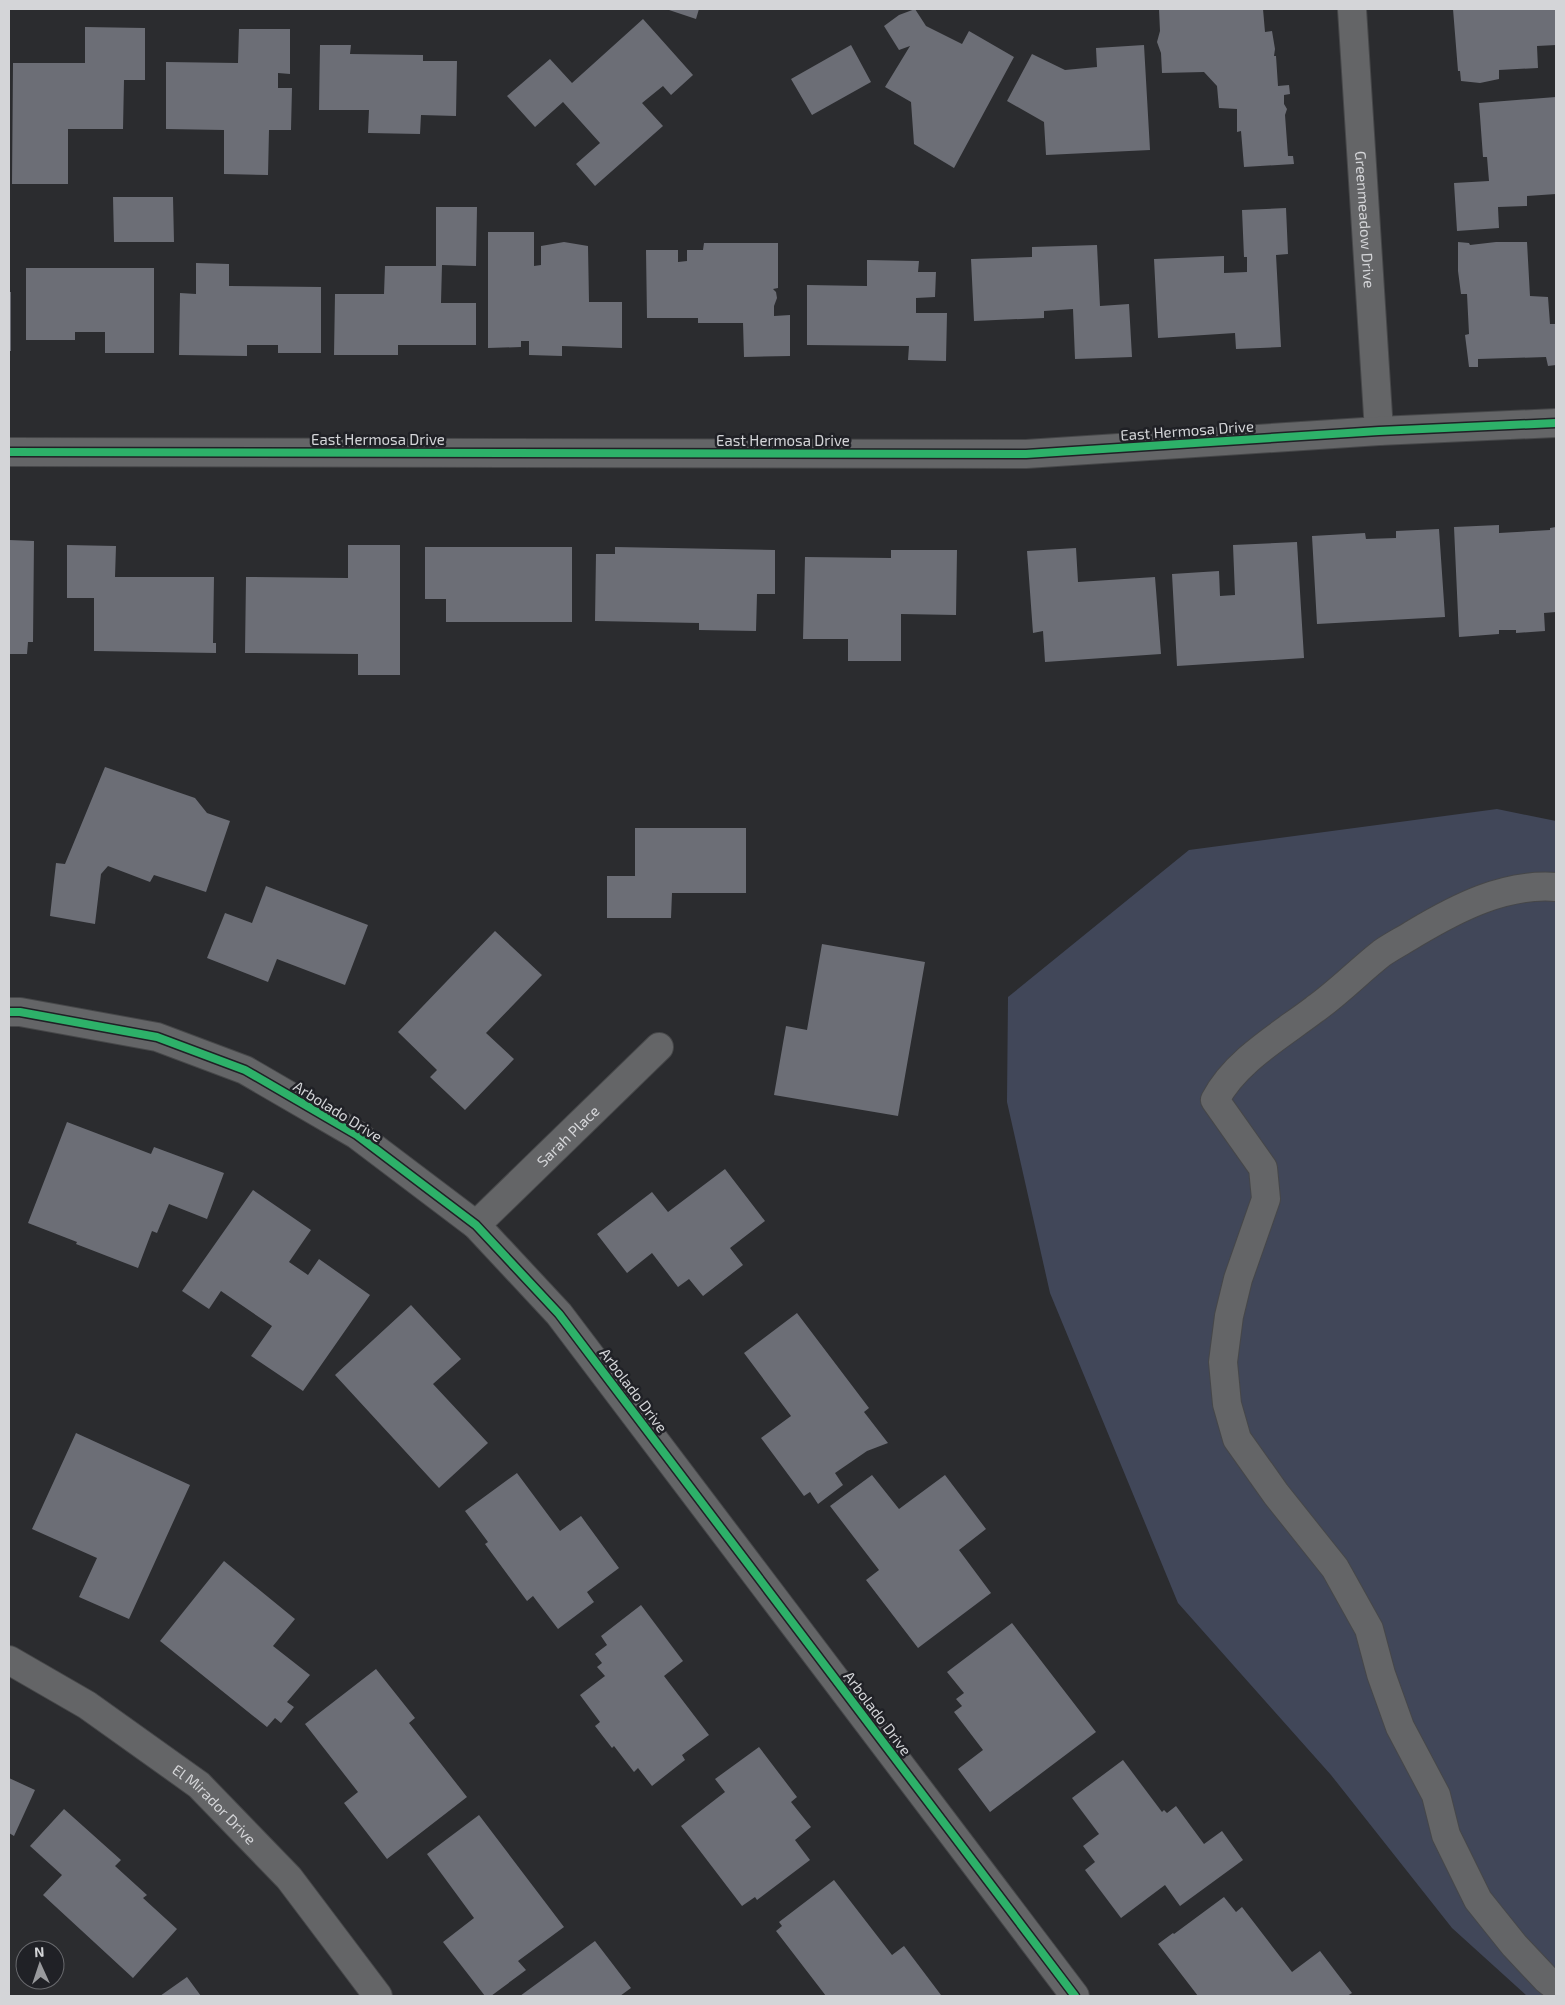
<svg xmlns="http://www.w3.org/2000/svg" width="1565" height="2005" font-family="'Exo 2',sans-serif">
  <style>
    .green { fill: #414759 }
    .building { fill: #6c6e76 }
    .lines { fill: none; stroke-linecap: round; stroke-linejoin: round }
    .minor-casing { stroke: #464749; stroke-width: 30 }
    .minor { stroke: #646567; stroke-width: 28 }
    .cycleway-casing { stroke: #202126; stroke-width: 11 }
    .cycleway { stroke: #2db169; stroke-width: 8 }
    .labels { text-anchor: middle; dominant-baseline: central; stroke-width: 5; stroke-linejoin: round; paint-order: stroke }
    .street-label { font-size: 15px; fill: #d4d5d8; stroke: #202126 }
  </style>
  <rect width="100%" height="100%" fill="#2b2c2f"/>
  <path class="green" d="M1497,809L1556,821V1996H1527L1452,1928L1331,1775L1178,1603L1050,1293L1007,1102L1008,997L1189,850Z"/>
  <path class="building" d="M666,9H699L696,19Z
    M915,9L926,26L962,44L969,31L1014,57L954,168L914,144L911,102L885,87L910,46L899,50L884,26L899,15Z
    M1159,9H1263L1265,32L1272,31L1275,49L1274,56H1276L1278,86L1289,85L1290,94L1284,95V104L1287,109L1285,115L1288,156H1293L1294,164L1244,167L1241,131L1237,132V109L1219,108L1217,86L1204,72L1162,73L1161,53L1157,42L1160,31Z
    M1453,9H1556V45L1537,46L1538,68L1499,70V79L1480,83L1461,81L1460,71H1458Z
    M643,19L693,75L671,95L663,86L642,103L663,126L595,186L576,164L600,143L563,102L535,127L507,96L550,59L572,83Z
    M85,27L145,28V80H124L123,129H68V184H12L13,63H85Z
    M239,29H290V74L278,73V88H292L291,130H269L268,175L224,174V130L166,129V62L238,63Z
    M320,45H351L350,54L423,55V61H457L456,116L421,115L420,134L368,133L369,110H319Z
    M851,45L871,82L812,115L791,79Z
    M1144,45L1150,150L1046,155L1044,122L1007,101L1032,54L1065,70L1097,67L1096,48Z
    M1556,97V194L1527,196V206L1498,207L1499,228L1457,231L1454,183L1489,181L1487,157H1483L1479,103Z
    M113,197H173L174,242H114Z
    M436,207H477L476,266L442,265L441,303H476V345H398V355H334L335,294H384L385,266H436Z
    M1286,208L1288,254L1276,255L1281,347L1236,349L1235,333L1158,338L1154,259L1224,256V273L1247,272V257H1244L1242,210Z
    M488,232H534V266L541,265V246L564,242L588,246L589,302H622V348L562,346V356L529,355V341H521V347L488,348Z
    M1458,242L1469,243L1470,245L1496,242H1527L1530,296L1548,297L1550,324H1556V365L1548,366L1546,357L1478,359V367H1469L1465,335L1469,334L1467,294H1461L1458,271Z
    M704,243H778V288L773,289L776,292L777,298L774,306V316L790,315V356L744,357L743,323H698V318H647L646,250H678V262L687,261V250H703Z
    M1097,245L1100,306L1129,304L1132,357L1075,359L1073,309L1044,311V318L974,321L971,259L1032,257V247Z
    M867,260L919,261L918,272H936L935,297L916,298V313H947L946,361L908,360L909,346L807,345V285L867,286Z
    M196,263L229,264V286L321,287V353H278V345H247V356L179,355L180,293L196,294Z
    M26,268H154V353H105V332H75V340H26Z
    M9,292H11V351H9Z
    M1499,525V533L1550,530V528L1556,527V612L1544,613L1545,631L1516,633V630H1499V634L1459,637L1454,527Z
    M1439,529L1445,617L1317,624L1312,536L1365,533L1366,539L1396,538V531Z
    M9,540L34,541L33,642H28L27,654H9Z
    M1297,542L1304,658L1177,666L1172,574L1219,571L1220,596L1235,595L1233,545Z
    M67,545L116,546L115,577H214L213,643H216V653L94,651V598H67Z
    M348,545H400V675H358V654L245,653L246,577L348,578Z
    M425,547H572V622H446V599H425Z
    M615,547L775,550V594H757L756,631L699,630V623L595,621L596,554H615Z
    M1076,548L1078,582L1155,577L1161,654L1045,662L1043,631L1033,633L1027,551Z
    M891,550H957L956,615L901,614V661H848V639H803L805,557L891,558Z
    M105,767L195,798L207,813L230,821L206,892L154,875L150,882L108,866L101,874L95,924L50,916L56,863L65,864Z
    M635,828H746V893H672L671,918H607V876H635Z
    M266,886L368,925L345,985L277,959L268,982L207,958L225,913L252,923Z
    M495,931L542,975L486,1033L514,1059L465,1110L430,1077L437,1070L398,1032Z
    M822,944L925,962L898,1116L774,1095L786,1026L807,1030Z
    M67,1122L151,1154L154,1147L224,1173L207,1219L169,1204L157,1233L152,1231L138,1268L76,1244L77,1242L28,1223Z
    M725,1169L765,1221L730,1248L743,1265L703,1296L689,1279L678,1287L652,1253L627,1273L597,1234L652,1192L668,1212Z
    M253,1190L311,1230L289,1262L308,1275L319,1259L370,1295L303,1391L251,1356L272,1326L221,1291L209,1309L182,1291Z
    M411,1305L461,1359L433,1384L488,1443L439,1488L335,1375Z
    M797,1313L869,1408L864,1412L888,1443L867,1451L835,1473L843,1485L818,1504L810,1492L804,1496L761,1438L791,1416L744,1353Z
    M76,1433L190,1485L129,1619L79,1597L97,1558L32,1529Z
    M517,1473L560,1531L581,1516L619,1568L587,1592L594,1602L558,1629L533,1596L527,1601L485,1544L488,1542L465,1511Z
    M872,1475L899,1509L945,1475L986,1529L959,1550L991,1593L918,1648L866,1580L879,1570L830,1506Z
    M224,1561L295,1619L273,1646L310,1675L287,1702L294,1707L281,1723L275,1718L267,1727L160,1641Z
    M641,1605L683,1661L664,1676L709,1735L682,1755L685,1760L652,1786L638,1768L634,1772L614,1746L612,1748L595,1726L600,1722L580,1695L605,1676L597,1667L602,1663L595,1654L607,1645L601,1636Z
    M1012,1623L1096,1732L990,1812L958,1769L983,1750L954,1712L962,1706L956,1699L964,1693L947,1672Z
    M376,1669L415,1718L409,1723L467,1797L387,1859L344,1803L358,1792L305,1724Z
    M759,1747L797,1797L791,1802L811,1827L795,1840L810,1860L757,1900L755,1897L742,1906L681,1826L725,1792L715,1779Z
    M1123,1760L1162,1812L1164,1810L1167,1813L1176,1806L1204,1844L1222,1831L1243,1860L1180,1906L1165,1885L1121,1918L1085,1870L1095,1862L1083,1846L1099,1834L1072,1798Z
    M9,1778L35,1790L14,1836L9,1833Z
    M64,1809L121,1860L115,1866L147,1895L143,1898L177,1929L133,1978L43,1895L62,1875L30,1846Z
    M479,1815L564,1927L518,1961L526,1970L491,1996H485L443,1942L474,1918L427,1854Z
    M834,1880L892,1955L904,1946L941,1995L826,1996L776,1931L782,1926L779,1922Z
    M1224,1897L1236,1912L1242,1907L1292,1972L1320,1951L1352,1993L1347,1996H1198L1158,1944L1173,1933L1174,1934Z
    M595,1941L631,1988L620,1996H520Z
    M187,1977L201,1996H160Z"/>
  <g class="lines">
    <defs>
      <g id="minor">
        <path id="s1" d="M1352,9L1379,431"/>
        <path d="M9,452L1026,454L1379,431L1556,423"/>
        <path d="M1556,887C1505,883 1457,908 1415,933C1404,940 1392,946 1382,953C1359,971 1339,992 1315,1009C1281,1035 1235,1061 1215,1100L1263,1168L1266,1199L1238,1279L1229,1316L1223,1362L1227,1404L1237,1439L1276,1494L1335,1568L1369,1629L1381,1674L1400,1727L1436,1795L1446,1835L1478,1900L1514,1945L1546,1979L1556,1987"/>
        <path d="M9,1012H20L157,1037L245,1070L357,1135L476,1225L559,1314L1075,1996"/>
        <path id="s2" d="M476,1225L659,1047"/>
        <path id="s3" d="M9,1660L87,1705L199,1785L289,1878L378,1996"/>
      </g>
    </defs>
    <use href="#minor" class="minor-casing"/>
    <use href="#minor" class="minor"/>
    <defs>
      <path id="cycleway" d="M9,452L1026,454L1379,431L1556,423
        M9,1012H20L157,1037L245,1070L357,1135L476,1225L559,1314L1075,1996"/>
    </defs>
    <use href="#cycleway" class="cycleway-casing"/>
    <use href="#cycleway" class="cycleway"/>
  </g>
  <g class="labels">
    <g class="street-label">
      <text stroke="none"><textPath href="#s1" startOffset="211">Greenmeadow Drive</textPath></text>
      <text transform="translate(1187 430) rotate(-4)">East Hermosa Drive</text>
      <text x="378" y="439">East Hermosa Drive</text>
      <text x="783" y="440">East Hermosa Drive</text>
      <text transform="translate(338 1111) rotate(32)">Arbolado Drive</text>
      <text stroke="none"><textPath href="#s2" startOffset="128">Sarah Place</textPath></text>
      <text transform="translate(634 1390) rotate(53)">Arbolado Drive</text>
      <text transform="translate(878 1713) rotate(53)">Arbolado Drive</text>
      <text stroke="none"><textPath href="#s3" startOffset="252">El Mirador Drive</textPath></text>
    </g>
  </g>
  <rect width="1565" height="2005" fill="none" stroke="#d4d5d8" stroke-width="20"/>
  <g transform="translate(40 1965) rotate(357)"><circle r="24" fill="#202126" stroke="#68696d"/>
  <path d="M0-4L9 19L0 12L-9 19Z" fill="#999a9d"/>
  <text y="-8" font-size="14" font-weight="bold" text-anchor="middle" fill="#d4d5d8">N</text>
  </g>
</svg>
